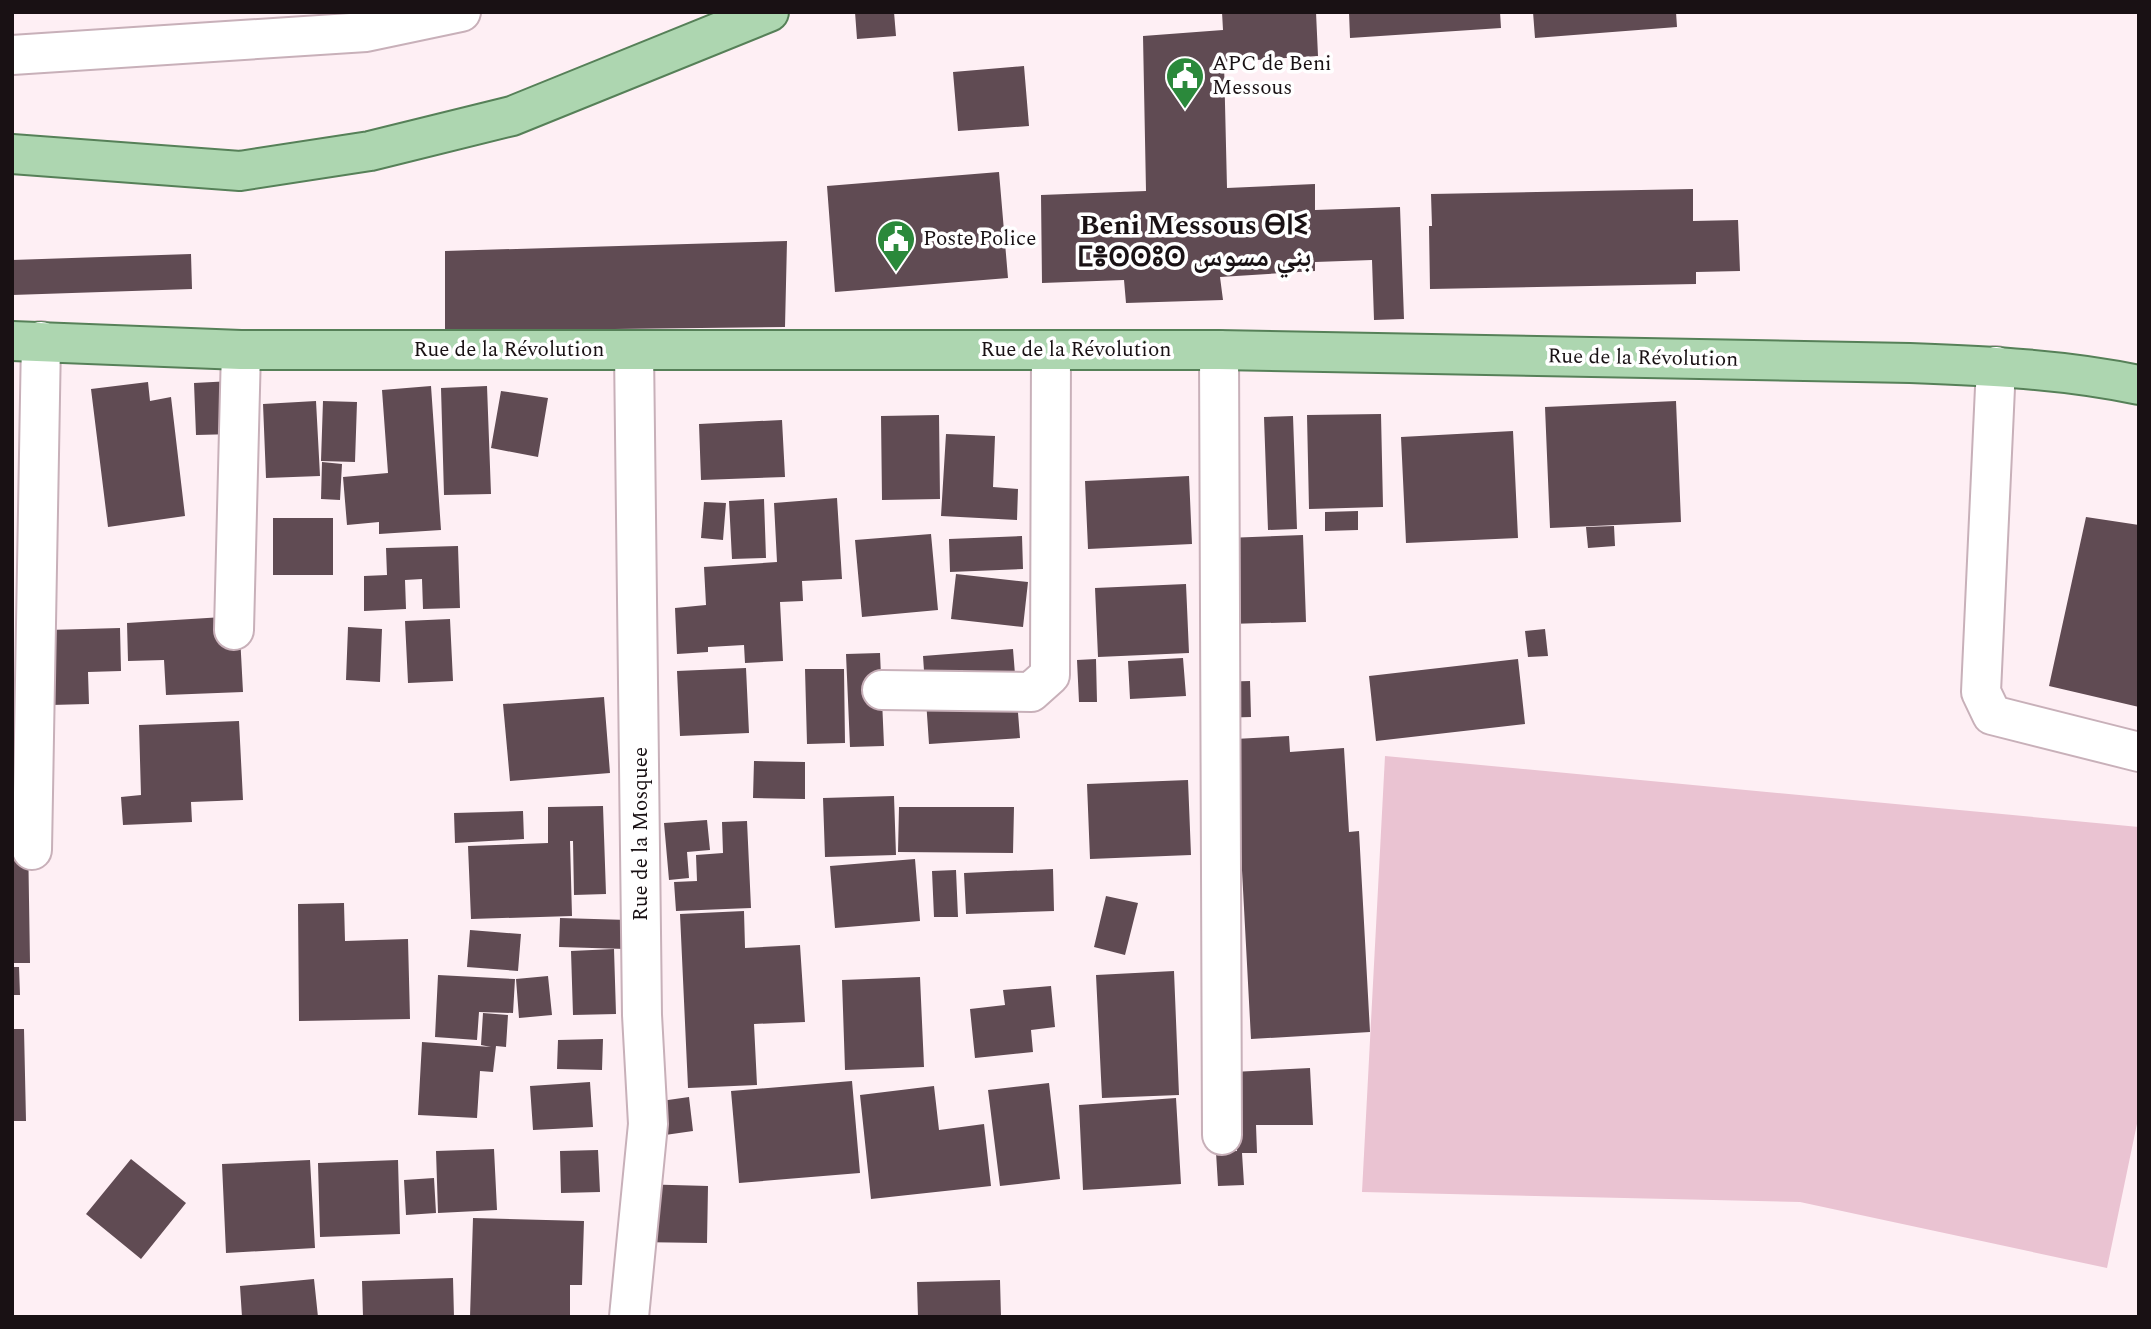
<svg xmlns="http://www.w3.org/2000/svg" width="2151" height="1329" font-family="Spectral,'Noto Naskh Arabic','Noto Sans Tifinagh',serif">
  <style>
    .green { fill: #eac3d2 }
    .building { fill: #604b53 }
    .lines { fill: none; stroke-linecap: round; stroke-linejoin: round }
    .street-casing { stroke: #c8b0b9; stroke-width: 42 }
    .primary-casing { stroke: #568058; stroke-width: 42 }
    .street { stroke: #fff; stroke-width: 38 }
    .primary { stroke: #add6b0; stroke-width: 38 }
    .labels { text-anchor: middle; dominant-baseline: central; stroke-width: 7; stroke-linejoin: round; paint-order: stroke }
    .poi-label { font-size: 21px; fill: #191114; stroke: #fff; text-anchor: start }
    .street-label { font-size: 21px; fill: #191114; stroke: #fff }
    .district-label { font-size: 28px; font-weight: bold; fill: #191114; stroke: #fff }
  </style>
  <rect width="100%" height="100%" fill="#feeff4"/>
  <path class="green" d="M1385,756L2139,827V1114L2107,1268L1800,1202L1362,1192Z"/>
  <path class="building" d="M855,12H894L896,36L857,39Z
    M1222,12H1316L1318,56L1224,62L1227,188L1315,184V210L1400,207L1404,319L1374,320L1372,260L1315,262V271L1220,277L1223,300L1126,303L1124,280L1042,283L1041,195L1146,191L1143,36L1223,30Z
    M1349,12H1500L1501,28L1350,38Z
    M1533,12H1676L1677,27L1535,38Z
    M1024,66L1029,126L958,131L953,72Z
    M999,172L1008,278L835,292L827,186Z
    M1693,189V221L1738,220L1740,271L1696,272V284L1430,289L1429,226H1432L1431,194Z
    M787,241L785,327L445,331V251Z
    M191,254L192,289L12,295V260Z
    M232,381L235,434L196,435L194,383Z
    M148,382L150,401L171,397L185,516L108,527L91,389Z
    M431,386L441,530L379,534V522L347,525L343,477L388,473L382,390Z
    M487,386L491,494L444,495L441,388Z
    M501,391L548,398L538,457L491,448Z
    M316,401L320,476L266,478L263,404Z
    M323,401L357,402L355,462L321,461Z
    M1676,401L1681,522L1550,528L1545,407Z
    M1381,414L1383,507L1309,509L1307,415Z
    M939,415L940,499L882,500L881,416Z
    M1293,416L1297,529L1268,530L1264,417Z
    M782,420L785,477L701,480L699,424Z
    M1513,431L1518,538L1406,543L1401,437Z
    M946,434L995,436L993,487L1018,489L1017,520L941,516Z
    M322,462L342,464L340,500L321,499Z
    M1189,476L1192,544L1088,549L1085,481Z
    M837,498L842,579L802,581L803,601L780,602L783,661L745,663L744,645L708,647V652L677,654L675,608L706,605L704,567L777,562L774,503Z
    M764,499L766,558L732,559L729,501Z
    M704,502L726,503L723,540L701,538Z
    M1358,511V530L1325,531V512Z
    M2086,517L2139,525V707L2049,686Z
    M273,518H333V575H273Z
    M1614,526L1615,546L1588,548L1586,527Z
    M931,534L938,610L862,617L855,540Z
    M1303,535L1306,622L1228,624L1226,538Z
    M1022,536L1023,569L950,572L949,539Z
    M458,546L460,608L423,609L422,579L405,580L406,609L364,611V576L387,575L386,548Z
    M956,574L1028,582L1023,627L951,619Z
    M1186,584L1189,653L1098,657L1095,588Z
    M239,616L243,692L166,695L164,660L128,661L127,623Z
    M450,619L453,681L408,683L405,621Z
    M348,627L382,629L380,682L346,680Z
    M120,628L121,671L88,672L89,704L51,705L48,630Z
    M1545,629L1548,656L1528,657L1525,631Z
    M1013,649L1020,738L929,744L923,656Z
    M880,653L884,746L850,747L846,654Z
    M1183,658L1186,696L1130,699L1128,661Z
    M1096,659L1097,702H1079L1077,660Z
    M1518,659L1525,724L1376,741L1369,676Z
    M746,668L749,733L680,736L677,671Z
    M805,669H844L845,743L807,744Z
    M1250,681L1251,717L1216,718L1215,682Z
    M604,697L610,773L510,781L503,704Z
    M239,721L243,800L191,802L192,822L123,825L121,797L141,795L139,725Z
    M1289,736L1290,752L1344,748L1349,832L1359,831L1370,1032L1251,1039L1235,739Z
    M754,761L805,762V799L753,798Z
    M1188,780L1191,855L1090,859L1087,784Z
    M894,796L896,855L825,857L823,798Z
    M603,806L606,894L574,895L573,841H570L572,916L471,919L468,846L548,843V807Z
    M899,807H1014L1013,853L898,852Z
    M523,811L524,839L455,843L454,813Z
    M707,820L710,850L687,852L689,878L669,880L664,823Z
    M747,821L751,908L676,911L674,882L697,881L696,855L723,853L722,822Z
    M12,837H28L30,963H12Z
    M915,859L920,921L835,928L830,866Z
    M1053,869L1054,911L966,914L964,873Z
    M956,870L958,917H934L932,871Z
    M1106,896L1138,903L1125,955L1094,947Z
    M344,903L345,941L408,939L410,1019L299,1021L298,904Z
    M744,911L745,948L800,945L805,1022L754,1024L757,1085L688,1088L680,914Z
    M560,918L628,920L626,949L559,947Z
    M470,930L521,934L518,971L467,967Z
    M614,949L616,1014L573,1015L571,951Z
    M12,967H19L20,995H12Z
    M1174,971L1179,1095L1102,1098L1096,975Z
    M438,975L515,979L513,1013L479,1012L477,1040L435,1037Z
    M548,976L552,1015L519,1018L516,979Z
    M920,977L924,1067L845,1070L842,980Z
    M1051,986L1055,1027L1031,1030L1033,1052L975,1058L970,1009L1005,1005L1003,990Z
    M483,1013L508,1015L506,1047L496,1046L493,1072L480,1071L477,1118L418,1115L422,1042L491,1047L481,1045Z
    M12,1029H24L26,1121H12Z
    M603,1039L602,1070L557,1069L558,1040Z
    M1310,1068L1313,1125H1256L1257,1153H1242L1244,1185L1218,1186L1216,1152L1237,1151L1233,1072Z
    M852,1081L860,1173L739,1183L731,1091Z
    M590,1082L593,1127L533,1130L530,1086Z
    M1049,1083L1060,1179L1000,1186L988,1090Z
    M934,1086L939,1130L984,1124L991,1186L871,1199L860,1095Z
    M689,1097L693,1131L665,1135L661,1101Z
    M1176,1098L1181,1184L1083,1190L1079,1105Z
    M494,1149L497,1210L438,1213L436,1151Z
    M598,1150L600,1192L561,1193L560,1151Z
    M131,1159L186,1203L141,1259L86,1214Z
    M310,1160L315,1248L226,1253L222,1164Z
    M398,1160L400,1234L320,1237L318,1163Z
    M434,1178L436,1213L406,1215L404,1180Z
    M636,1184L708,1186L707,1243L634,1242Z
    M473,1218L584,1221L582,1285H570V1317H470Z
    M453,1278L454,1317H363L362,1281Z
    M314,1279L318,1317H242L240,1286Z
    M1000,1280L1001,1317H918L917,1282Z"/>
  <g class="lines">
    <defs>
      <path id="street" d="M12,55L366,32L461,12
        M1219,350L1222,1135
        M1996,366L1981,692L1992,715L2139,752
        M234,630L241,350
        M882,690L1031,692L1050,675L1051,350
        M32,850L41,341
        M629,1317L648,1124L642,1015L634,350"/>
      <path id="primary" d="M12,154L240,171L370,151L512,116L769,12
        M12,341L241,350H1219L1910,363C1987,366 2063,369 2139,385"/>
    </defs>
    <use href="#street" class="street-casing"/>
    <use href="#primary" class="primary-casing"/>
    <use href="#street" class="street"/>
    <use href="#primary" class="primary"/>
  </g>
  <defs>
    <symbol id="civic-pin" viewBox="-11 -11 22 30"><path d="M0 17L-7.5 6A9.5 9.5 0 1 1 7.5 6Z" fill="#2b893b" stroke="#fff"/><path d="M-.6-6.5H3V-4.5H.6V-3L4-1V1h2V6H-6V1h2V-1L-.6-3ZM-1.2 2.5V6h2.4V2.5Z" fill="#fff"/></symbol>
  </defs>
  <g fill-rule="evenodd">
    <use href="#civic-pin" x="1163" y="54" width="44" height="60"/>
    <use href="#civic-pin" x="874" y="217" width="44" height="60"/>
  </g>
  <g class="labels">
    <g class="poi-label">
      <text x="1212" y="64">APC de Beni<tspan x="1212" dy="24">Messous</tspan></text>
      <text x="923" y="239">Poste Police</text>
    </g>
    <g class="street-label">
      <text x="509" y="350">Rue de la Révolution</text>
      <text x="1076" y="350">Rue de la Révolution</text>
      <text transform="translate(1643 358) rotate(1)">Rue de la Révolution</text>
      <text transform="translate(641 834) rotate(-90)">Rue de la Mosquee</text>
    </g>
    <g class="district-label">
      <text x="1194" y="225">Beni Messous ⴱⵏⵉ<tspan x="1194" dy="32">ⵎⴻⵙⵙⵓⵙ بني مسوس</tspan></text>
    </g>
  </g>
  <rect width="2151" height="1329" fill="none" stroke="#191114" stroke-width="28"/>
</svg>
